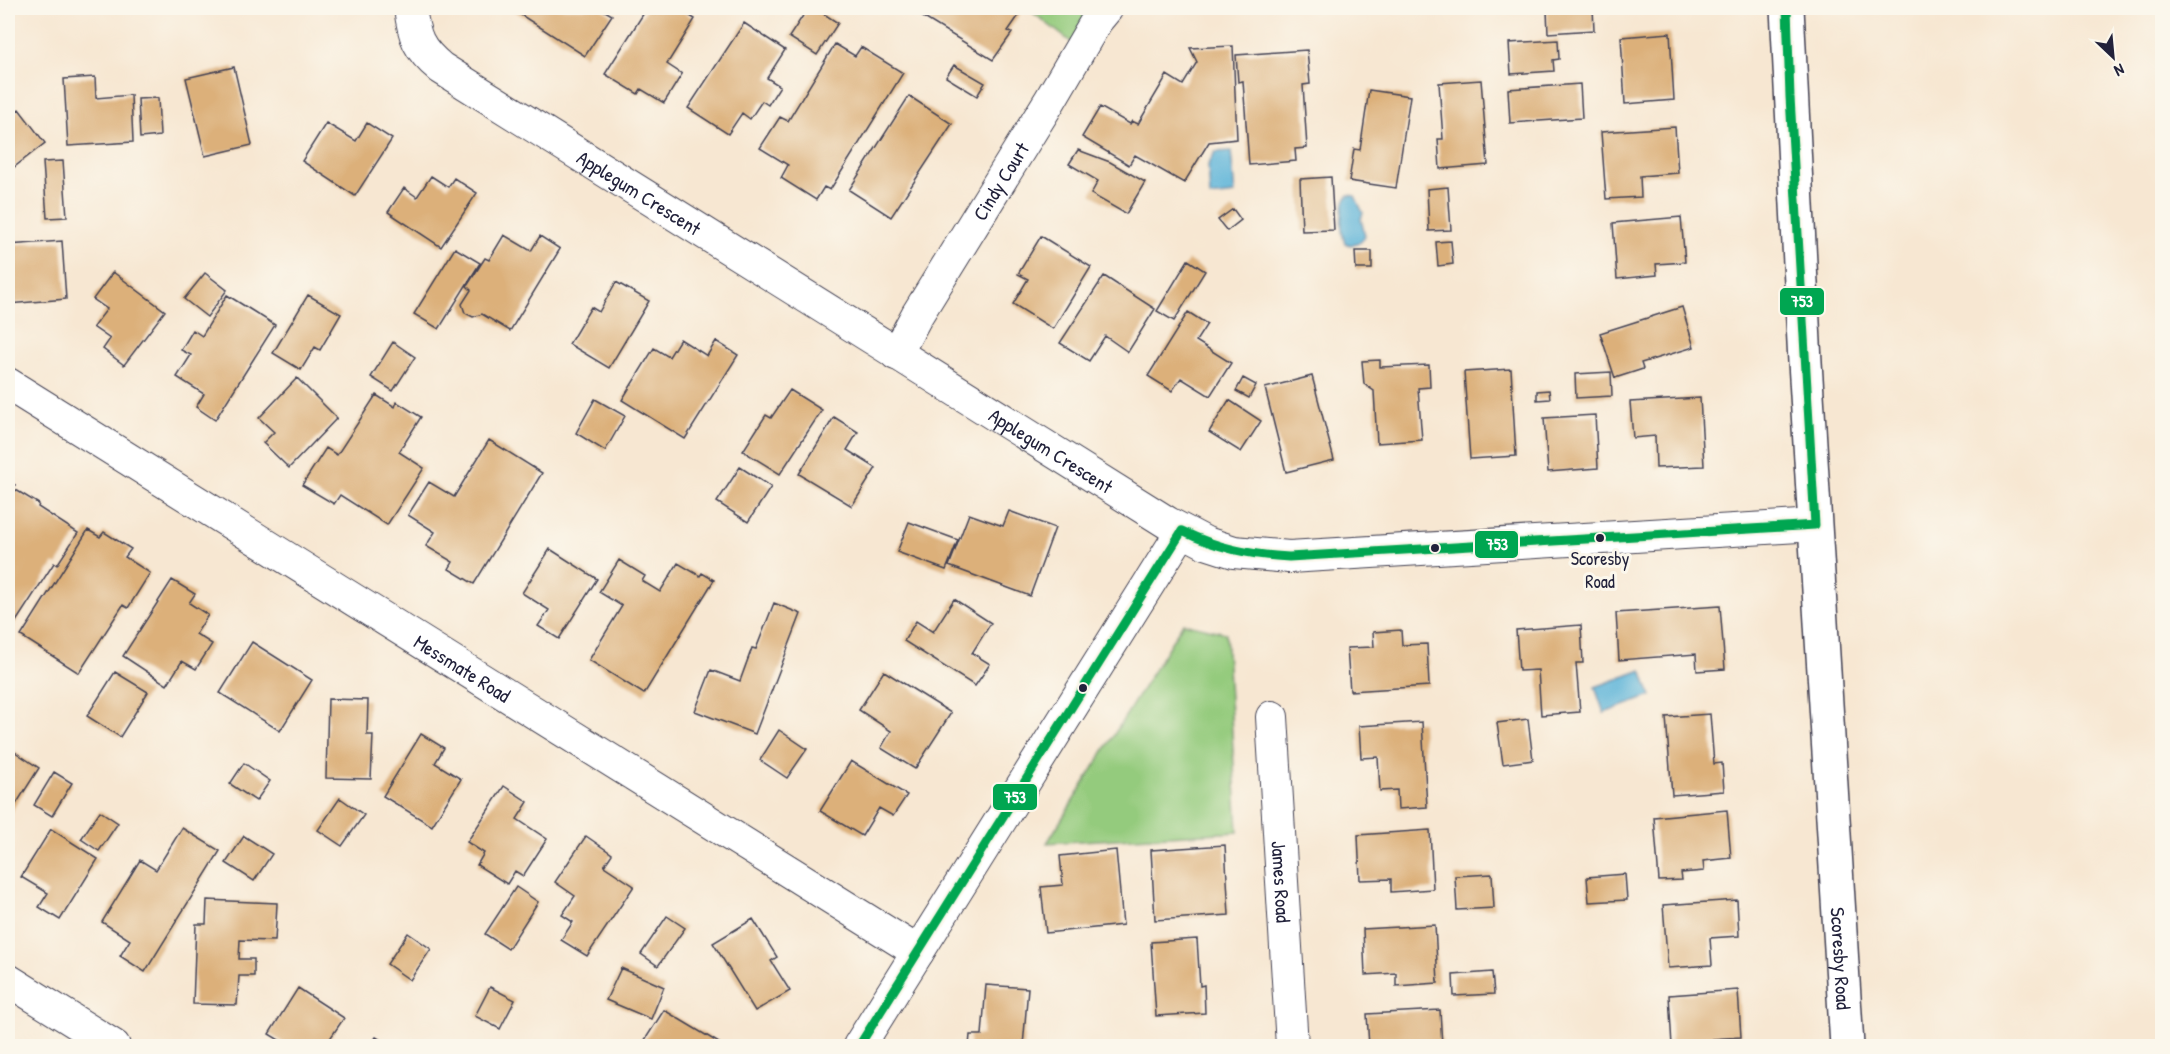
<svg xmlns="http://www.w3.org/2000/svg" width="2170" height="1054" font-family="'Patrick Hand',sans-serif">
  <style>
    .green { fill: #94cb7d; stroke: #5b765c; stroke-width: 1.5 }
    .water { fill: #5bb3d8; stroke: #3e6a8a; stroke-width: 1.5 }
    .building { fill: #dcb07a }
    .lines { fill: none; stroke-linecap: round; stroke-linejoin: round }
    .street-casing { stroke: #424052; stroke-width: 34 }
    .primary-casing { stroke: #424052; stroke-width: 36 }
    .street { stroke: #fff; stroke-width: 32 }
    .primary { stroke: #fff; stroke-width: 33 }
    .bus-1-casing { stroke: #fbf7ec; stroke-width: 14 }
    .bus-1 { stroke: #00a651; stroke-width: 9 }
    .bus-dot { fill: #22223b; stroke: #fbf7ec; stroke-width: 2 }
    .labels { text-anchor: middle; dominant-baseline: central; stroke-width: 6; stroke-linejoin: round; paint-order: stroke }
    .bus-label { font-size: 18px; fill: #22223b; stroke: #fbf7ec }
    .street-label { font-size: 20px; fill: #22223b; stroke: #fbf7ec }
    .line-badge { stroke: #fbf7ec; stroke-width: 2 }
    .badge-label { font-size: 16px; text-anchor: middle; font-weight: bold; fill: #fff }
  </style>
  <rect width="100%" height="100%" fill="#fbf7ec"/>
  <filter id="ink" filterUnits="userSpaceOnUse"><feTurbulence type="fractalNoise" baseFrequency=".0167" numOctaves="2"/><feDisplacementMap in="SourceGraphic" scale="12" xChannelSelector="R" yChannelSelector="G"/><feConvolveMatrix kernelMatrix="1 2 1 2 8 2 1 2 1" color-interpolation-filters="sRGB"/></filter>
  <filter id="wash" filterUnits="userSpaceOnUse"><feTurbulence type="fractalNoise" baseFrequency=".008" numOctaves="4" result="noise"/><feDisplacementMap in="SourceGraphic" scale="24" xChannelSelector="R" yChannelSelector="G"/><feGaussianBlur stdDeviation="1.35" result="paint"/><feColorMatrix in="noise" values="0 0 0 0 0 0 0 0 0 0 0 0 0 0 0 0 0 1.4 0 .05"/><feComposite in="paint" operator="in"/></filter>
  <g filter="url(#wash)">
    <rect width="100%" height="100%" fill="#f7e7d2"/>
    <path class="green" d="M1027,8H1107L1080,49Z
      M1183,623L1226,633L1238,832L1047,843Z"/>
    <path class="water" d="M1231,151L1235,194L1210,197L1208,165L1215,152Z
      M1348,195L1355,196L1363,213L1361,219L1365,236C1361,244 1353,247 1345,243C1340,231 1340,205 1348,195Z
      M1642,670L1651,696L1604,713L1595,687Z"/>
    <g id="blocks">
      <path class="building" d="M510,8H600L612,15L585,56Z
        M647,8H677L695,19L667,64L682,74L664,103L641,89L638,94L605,74Z
        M808,8H827L824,14L838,23L817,55L789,37Z
        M908,8H1024L1008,31L1012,33L993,60Z
        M1593,8L1594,30L1548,33L1547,11Z
        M1600,8H1623V9L1600,11Z
        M744,23L785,50L767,78L780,86L768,105L762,101L750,119L742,113L728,134L688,108Z
        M1670,33L1674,100L1625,104L1621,37Z
        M1558,40L1559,59L1553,60L1554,71L1511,74L1509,43Z
        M835,44L855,56L861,47L903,73L830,190L824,187L816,200L781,178L788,165L760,148L780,117L788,121Z
        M1233,46L1237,139L1209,142L1184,183L1135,155L1129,165L1082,137L1100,107L1130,124L1132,121L1138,124L1167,75L1183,85L1197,62L1190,48Z
        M1307,50L1310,84L1303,85L1307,148L1295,149L1296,161L1249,165L1243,81L1238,82L1236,55Z
        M954,65L985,83L977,96L946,77Z
        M234,67L252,145L205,156L186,78Z
        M95,77L96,98L131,95L133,142L68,146L64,79Z
        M1481,80L1488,165L1440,169L1438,139H1443L1439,83Z
        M1580,84L1582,118L1510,123L1508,89Z
        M1369,90L1410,96L1396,188L1349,181L1354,149L1360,150Z
        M909,96L952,124L891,217L849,190Z
        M158,98L160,136L140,138L138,99Z
        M8,105L14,113L19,109L45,143L8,172Z
        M326,123L356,141L367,123L392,139L355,196L302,161Z
        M1675,127L1678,173L1640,176L1641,197L1606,199L1601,132Z
        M1078,150L1110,162L1145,182L1126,214L1091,194L1098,181L1069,164Z
        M63,161L67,217L47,218L43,162Z
        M431,176L448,187L454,178L477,193L441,247L388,212L404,188L417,197Z
        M1331,177L1334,230L1302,231L1300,179Z
        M1448,187L1451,230L1429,231L1427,189Z
        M1233,209L1241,220L1227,231L1218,220Z
        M1681,217L1685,262L1656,264L1657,275L1617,279L1613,223Z
        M504,235L531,251L540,236L560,249L510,331L482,314L473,317L465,313L462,304L471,290L467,286L485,258L489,260Z
        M1041,236L1091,267L1053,329L1013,304L1028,279L1018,274Z
        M62,241L66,299L8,304V245Z
        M1451,241L1453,264L1438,266L1436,242Z
        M455,248L480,263L439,329L414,314Z
        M1355,251H1372V269H1356Z
        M1188,260L1205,271L1174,321L1157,311Z
        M113,272L165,311L124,365L103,349L110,339L93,327L107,309L93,299Z
        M205,273L227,290L207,317L184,299Z
        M1104,276L1155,309L1128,352L1105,336L1089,361L1060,343Z
        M616,282L649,301L609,368L569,344L591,307L599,312Z
        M227,295L275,325L215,420L196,407L204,394L177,377L191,355L181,350L193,330L202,336Z
        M308,295L341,314L320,350L315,347L301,370L273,353Z
        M1682,307L1694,347L1641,363L1643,369L1615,378L1600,333Z
        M1188,312L1207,324L1196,341L1231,363L1210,396L1181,378L1172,391L1148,376Z
        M680,339L707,356L716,341L738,355L685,439L622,400L654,348L669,357Z
        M393,342L415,357L393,391L371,377Z
        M1380,360V367L1429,365L1430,387L1418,388L1422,440L1377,443L1374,391L1364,384L1362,361Z
        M1511,369L1516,456L1470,459L1464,372Z
        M1611,372L1612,396L1576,398L1575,374Z
        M1312,376L1334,460L1286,472L1265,388Z
        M297,378L337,418L289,468L263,443L274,432L259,418Z
        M1243,378L1256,385L1249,398L1236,391Z
        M790,390L822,410L780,474L743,451L766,415L771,418Z
        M1549,390L1550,399L1537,400V391Z
        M376,395L395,407L397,402L421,417L399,452L424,468L387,525L340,495L334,504L302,485L326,448L337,455Z
        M1700,398L1704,466L1656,468L1655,436L1633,438L1630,402Z
        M595,399L625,416L605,451L576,433Z
        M1229,400L1261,421L1241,452L1209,432Z
        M1595,415L1598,468L1548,472L1544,418Z
        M834,417L858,432L847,450L876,468L852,506L799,474Z
        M489,440L542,473L474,584L449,569L453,562L426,546L435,532L408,515L429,482L454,497Z
        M740,467L771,487L748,522L717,502Z
        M8,480L15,485L11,487L39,504L38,507L78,533L57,565L54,563L8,634Z
        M1009,511L1055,528L1030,596L949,566L969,514L1003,526Z
        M909,522L958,540L946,570L897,552Z
        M88,530L100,537L104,532L131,549L125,557L150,573L128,608L123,605L79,673L21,636Z
        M550,549L597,579L559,639L538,626L549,610L522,593Z
        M619,560L645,576L642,581L660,592L678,563L700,576L702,573L714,580L644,694L589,660L622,606L599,592Z
        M172,580L195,594L189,603L208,615L196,634L212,644L196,669L182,661L167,685L123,656Z
        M954,599L991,623L972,653L990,664L975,686L904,641L916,621L933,632Z
        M774,603L801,614L755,734L695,711L711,670L740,681L752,648L756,649Z
        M1720,606L1725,669L1697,671L1696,654L1619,660L1616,613Z
        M1581,625L1583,663H1576L1580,712L1541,715L1538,670L1519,671L1516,630Z
        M1401,630L1402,645L1427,644L1429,686L1350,691L1347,648L1374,647L1373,632Z
        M252,642L312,680L280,731L220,693Z
        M884,671L951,713L915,769L881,748L891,731L859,710Z
        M115,672L148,692L120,737L87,716Z
        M328,699L368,700L367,735H373L371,779L326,778Z
        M1710,714L1714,764L1722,763L1724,791L1672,795L1666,717Z
        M1528,719L1533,760L1503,764L1497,723Z
        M1422,722L1427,807L1398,809L1397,790L1380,791L1378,757L1361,758L1359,726Z
        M779,730L807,749L787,778L760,760Z
        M421,734L444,748L435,763L461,779L432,826L383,796Z
        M8,743L12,745L9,748L39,768L8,817Z
        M851,761L907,795L893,816L879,808L862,836L820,811Z
        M244,763L270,781L256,801L230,784Z
        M54,772L72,783L52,816L34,805Z
        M504,786L528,802L517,819L547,839L523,876L515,871L507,884L477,865L484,853L467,842Z
        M340,798L364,815L342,846L318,830Z
        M1727,810L1731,858L1703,861L1704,871L1681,873L1682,880L1659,881L1654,817Z
        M100,811L118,823L99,851L81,839Z
        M182,828L220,851L145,972L120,956L130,940L102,922L140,860L156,870Z
        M51,829L98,859L60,920L39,907L48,893L21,877Z
        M1430,830L1433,889L1391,892V879L1360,880L1358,835Z
        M244,836L272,854L254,881L226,863Z
        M586,836L612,854L604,866L634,886L587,956L561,940L573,922L562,915L575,896L555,882Z
        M1225,845L1229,915L1155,920L1151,850Z
        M1116,850L1123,925L1046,933L1041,887L1063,885L1060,856Z
        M1492,874L1494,908L1457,910L1455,876Z
        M1625,874L1627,900L1589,902L1587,877Z
        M516,887L538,902L508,949L485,934Z
        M207,900L277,903L275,941L240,940L239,959H254V976H239L237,1005L193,1004L196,924H206Z
        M1737,900L1739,936L1710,938L1712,965L1668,968L1663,905Z
        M667,916L685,928L658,966L641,954Z
        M753,919L777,957L771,961L790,991L755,1011L713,943Z
        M1435,925L1438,983L1396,986V973L1365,975L1363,929Z
        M408,933L431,949L410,980L387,964Z
        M1197,939L1200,986L1204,985L1205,1013L1156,1016L1151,942Z
        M621,968L664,987L651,1019L606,1000Z
        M1492,972L1494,994L1454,996L1453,975Z
        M986,985L1028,988L1023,1046H969L970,1035H982Z
        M490,987L515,1000L500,1029L475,1016Z
        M298,988L344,1018L325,1046H289L269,1034Z
        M1738,990L1741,1037L1713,1039L1714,1046H1672L1669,995Z
        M664,1010L724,1046H641Z
        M1440,1010L1442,1046H1369L1367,1014Z
        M376,1037L391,1046H370Z"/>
    </g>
  </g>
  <g filter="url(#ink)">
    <use href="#blocks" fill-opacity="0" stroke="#424052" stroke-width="1.5"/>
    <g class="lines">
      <defs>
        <g id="street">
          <path id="s1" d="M410,8C414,37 418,49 441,68L1168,523L1206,543L1234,552L1289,557L1815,525"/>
          <path id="s2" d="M896,354L917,315L1049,102L1097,20L1107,8"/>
          <path id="s3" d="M8,384L918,952"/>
          <path id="s4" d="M1272,717L1292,1046"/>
          <path d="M8,980L114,1046"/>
          <path d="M859,1046L1182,531"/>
        </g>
        <g id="primary">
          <path id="s5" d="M1787,8L1805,362L1847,1046"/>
        </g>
      </defs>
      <use href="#street" class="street-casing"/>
      <use href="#primary" class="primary-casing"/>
      <use href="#street" class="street"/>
      <use href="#primary" class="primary"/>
      <defs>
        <path id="bus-1" d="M859,1046L1182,531C1217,548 1250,555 1289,557L1815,525L1790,97L1787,8"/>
      </defs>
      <use href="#bus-1" class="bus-1-casing"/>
      <use href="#bus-1" class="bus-1"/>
    </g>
  </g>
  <g class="bus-dot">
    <circle cx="1600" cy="538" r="5"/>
    <circle cx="1435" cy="548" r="5"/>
    <circle cx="1083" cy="688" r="5"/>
  </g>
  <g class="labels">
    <g class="bus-label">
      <text x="1600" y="558">Scoresby<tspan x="1600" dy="23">Road</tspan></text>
    </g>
    <g class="street-label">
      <text stroke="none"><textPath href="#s2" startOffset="202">Cindy Court</textPath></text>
      <text stroke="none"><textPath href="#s1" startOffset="304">Applegum Crescent</textPath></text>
      <text stroke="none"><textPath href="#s1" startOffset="790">Applegum Crescent</textPath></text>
      <text stroke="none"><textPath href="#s3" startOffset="536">Messmate Road</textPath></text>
      <text stroke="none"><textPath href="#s4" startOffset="165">James Road</textPath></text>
      <text stroke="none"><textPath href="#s5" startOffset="952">Scoresby Road</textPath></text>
    </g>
  </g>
  <g class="line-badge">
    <rect x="1779" y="287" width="46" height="29" rx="6" fill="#00a651"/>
    <rect x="1474" y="530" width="45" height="29" rx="6" fill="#00a651"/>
    <rect x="992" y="783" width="46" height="28" rx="6" fill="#00a651"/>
  </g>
  <g class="badge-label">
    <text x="1802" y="307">753</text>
    <text x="1497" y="550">753</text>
    <text x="1015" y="803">753</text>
  </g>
  <rect width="2170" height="1054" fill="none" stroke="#fbf7ec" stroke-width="30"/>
  <g transform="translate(2113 57) rotate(154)" stroke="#fbf7ec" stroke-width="4.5" paint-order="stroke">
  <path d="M0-4.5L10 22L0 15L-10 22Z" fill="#22223b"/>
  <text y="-9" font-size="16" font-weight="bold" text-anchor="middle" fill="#22223b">N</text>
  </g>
</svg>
